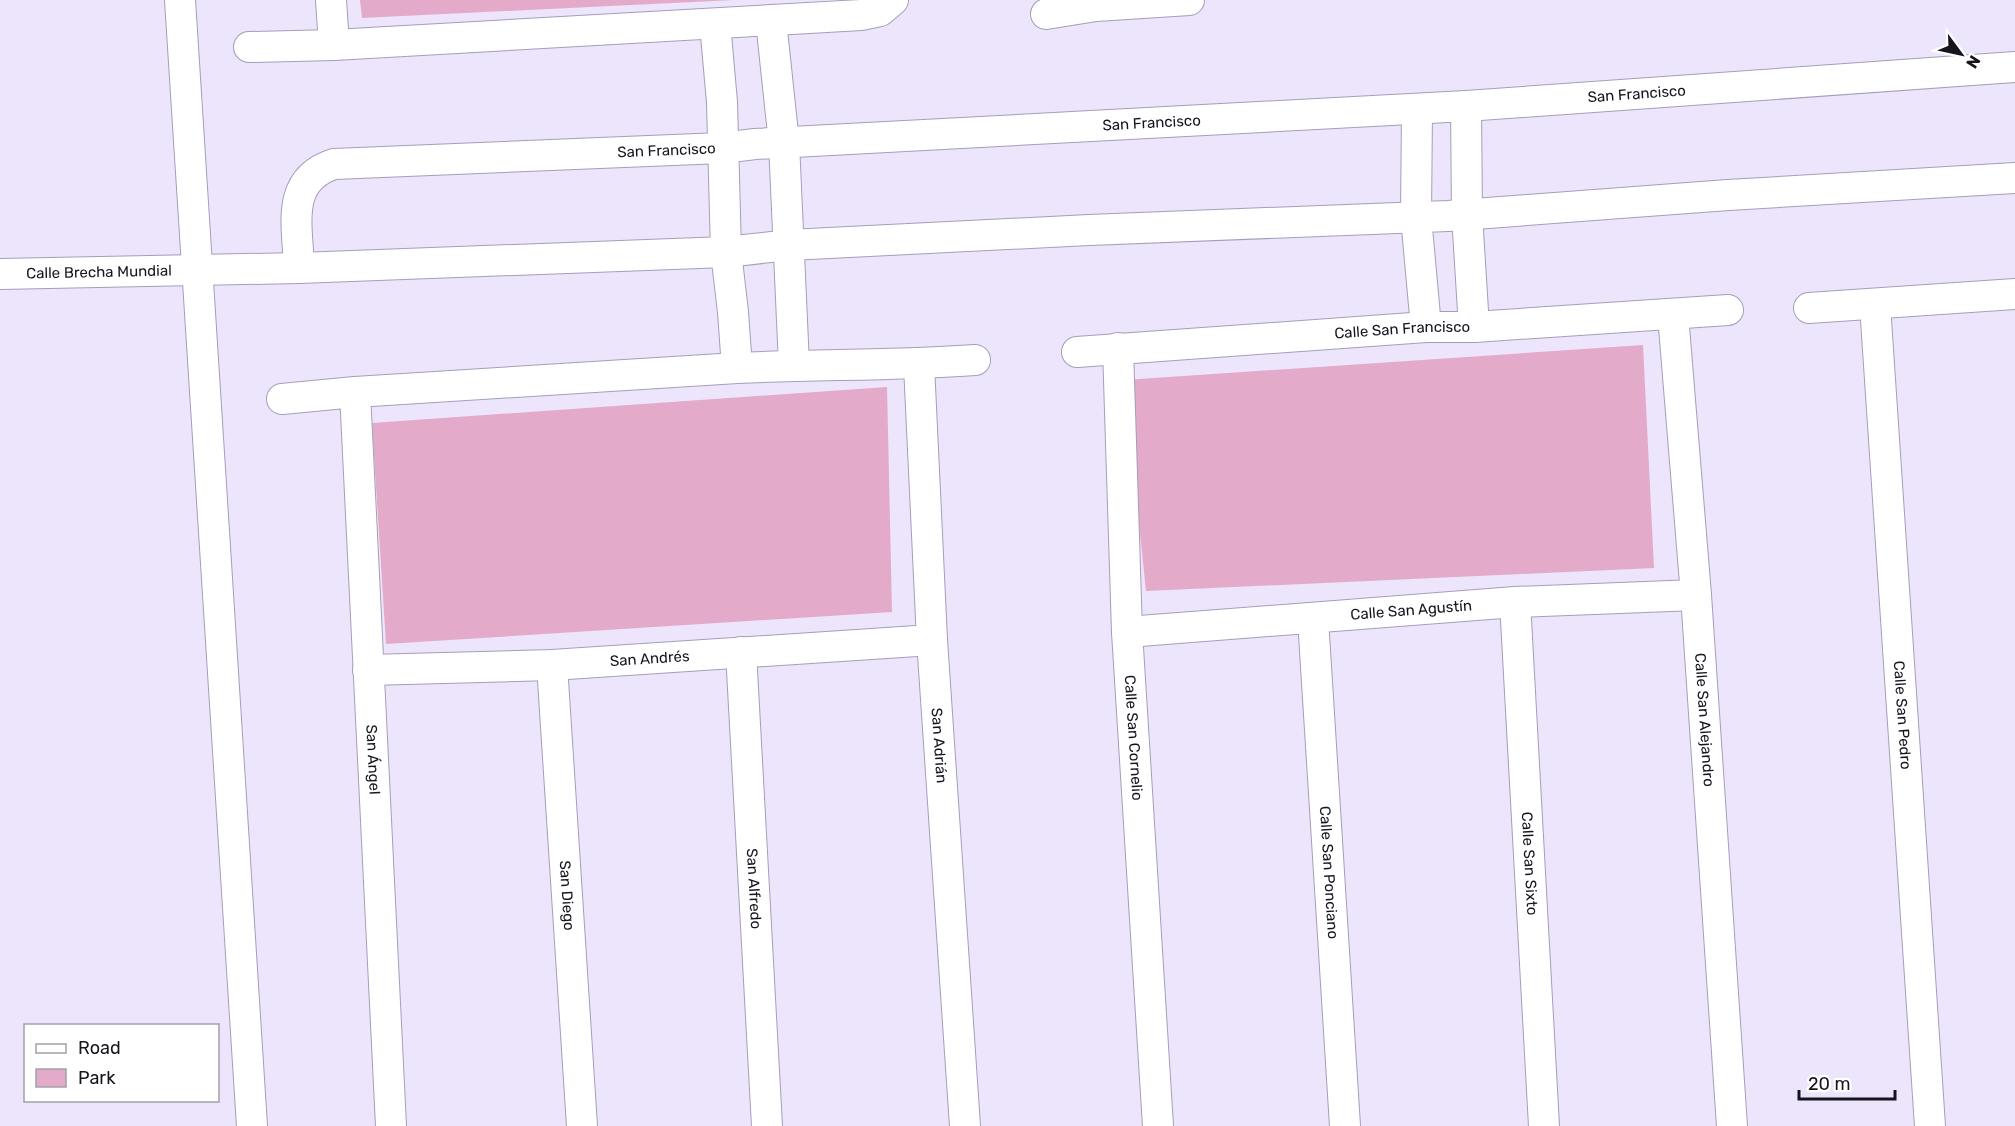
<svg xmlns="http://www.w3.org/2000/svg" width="2015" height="1126" font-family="Rubik,sans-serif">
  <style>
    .green { fill: #e3aaca }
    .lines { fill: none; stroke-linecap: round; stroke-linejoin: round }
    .street-casing { stroke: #a69eb9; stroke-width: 32 }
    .street { stroke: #fff; stroke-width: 30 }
    .labels { text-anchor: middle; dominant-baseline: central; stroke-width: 4.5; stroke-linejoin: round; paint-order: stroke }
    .street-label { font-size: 15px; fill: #17141e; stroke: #fff }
  </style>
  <rect width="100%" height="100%" fill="#ece5fc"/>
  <path class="green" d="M360,0H734L362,18Z
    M1643,345L1654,568L1146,591L1124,380Z
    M887,387L892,612L386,644L372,423Z"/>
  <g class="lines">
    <defs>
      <g id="street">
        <path d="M180,0L252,1126"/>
        <path d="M331,0L334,45"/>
        <path d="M1046,14L1096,6L1189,0"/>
        <path d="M771,21L784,143L794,365"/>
        <path d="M715,24L722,102L726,252L733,312L737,368"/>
        <path d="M249,47L334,45L861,15L880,11L893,0"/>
        <path d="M1466,106L1467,215L1474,327"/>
        <path d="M1417,109L1416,217L1426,327"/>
        <path id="s1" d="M299,268C298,227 284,180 334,164L722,148L755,144L1466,106L2015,67"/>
        <path id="s2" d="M0,274L299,268L726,252L789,245L1089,230L1448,216L1728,195L2015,178"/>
        <path id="s3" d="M1875,305L1930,1126"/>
        <path d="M1809,308L2015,294"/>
        <path id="s4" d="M1673,315L1696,595L1732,1126"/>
        <path id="s5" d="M1118,348L1127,632L1158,1126"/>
        <path id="s6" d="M1077,352L1426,327H1474L1728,310"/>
        <path id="s7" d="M919,365L932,640L965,1126"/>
        <path id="s8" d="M355,392L391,1126"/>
        <path d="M282,399L355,392L737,368C817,364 896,366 975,360"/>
        <path id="s9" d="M1515,602L1544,1126"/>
        <path id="s10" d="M1313,619L1345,1126"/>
        <path id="s11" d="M1127,632L1515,602L1696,595"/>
        <path id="s12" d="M741,652L767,1126"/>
        <path id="s13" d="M552,665L582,1126"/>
        <path id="s14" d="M368,670L552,665L932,640"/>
      </g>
    </defs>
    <use href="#street" class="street-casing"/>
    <use href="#street" class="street"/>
  </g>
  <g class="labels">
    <g class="street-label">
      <text stroke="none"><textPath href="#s1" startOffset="1426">San Francisco</textPath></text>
      <text stroke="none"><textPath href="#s1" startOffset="940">San Francisco</textPath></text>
      <text stroke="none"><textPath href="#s1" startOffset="454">San Francisco</textPath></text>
      <text stroke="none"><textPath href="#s2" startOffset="99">Calle Brecha Mundial</textPath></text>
      <text stroke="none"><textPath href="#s6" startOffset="326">Calle San Francisco</textPath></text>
      <text stroke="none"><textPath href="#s11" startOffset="285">Calle San Agustín</textPath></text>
      <text stroke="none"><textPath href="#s14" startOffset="282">San Andrés</textPath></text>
      <text stroke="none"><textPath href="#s3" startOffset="411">Calle San Pedro</textPath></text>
      <text stroke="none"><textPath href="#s4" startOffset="406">Calle San Alejandro</textPath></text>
      <text stroke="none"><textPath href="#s5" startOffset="390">Calle San Cornelio</textPath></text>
      <text stroke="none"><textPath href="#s7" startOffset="381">San Adrián</textPath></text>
      <text stroke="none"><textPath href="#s8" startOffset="368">San Ángel</textPath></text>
      <text stroke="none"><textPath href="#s9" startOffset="262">Calle San Sixto</textPath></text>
      <text stroke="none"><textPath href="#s10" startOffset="254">Calle San Ponciano</textPath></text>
      <text stroke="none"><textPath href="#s12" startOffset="237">San Alfredo</textPath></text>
      <text stroke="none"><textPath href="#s13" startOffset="231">San Diego</textPath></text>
    </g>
  </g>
  <rect x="24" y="1024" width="195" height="78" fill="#ffffff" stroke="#a2a1a5" stroke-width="1.5"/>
  <rect x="36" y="1044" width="30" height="9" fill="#ffffff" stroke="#a2a1a5" stroke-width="1.5"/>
  <text x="78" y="1054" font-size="18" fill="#17141e">Road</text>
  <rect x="36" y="1069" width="30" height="18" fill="#e3aaca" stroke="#a2a1a5" stroke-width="1.5"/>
  <text x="78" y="1084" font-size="18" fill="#17141e">Park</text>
  <g transform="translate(1961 54) rotate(123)" stroke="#ffffff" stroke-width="4.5" paint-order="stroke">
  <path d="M0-4.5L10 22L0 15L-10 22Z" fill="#17141e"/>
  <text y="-9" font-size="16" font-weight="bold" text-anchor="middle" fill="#17141e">N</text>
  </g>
  <path d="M1799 1090v9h96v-9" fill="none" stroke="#17141e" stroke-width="3"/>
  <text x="1808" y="1090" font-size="18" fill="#17141e" stroke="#ffffff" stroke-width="4.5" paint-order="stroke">20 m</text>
</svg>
